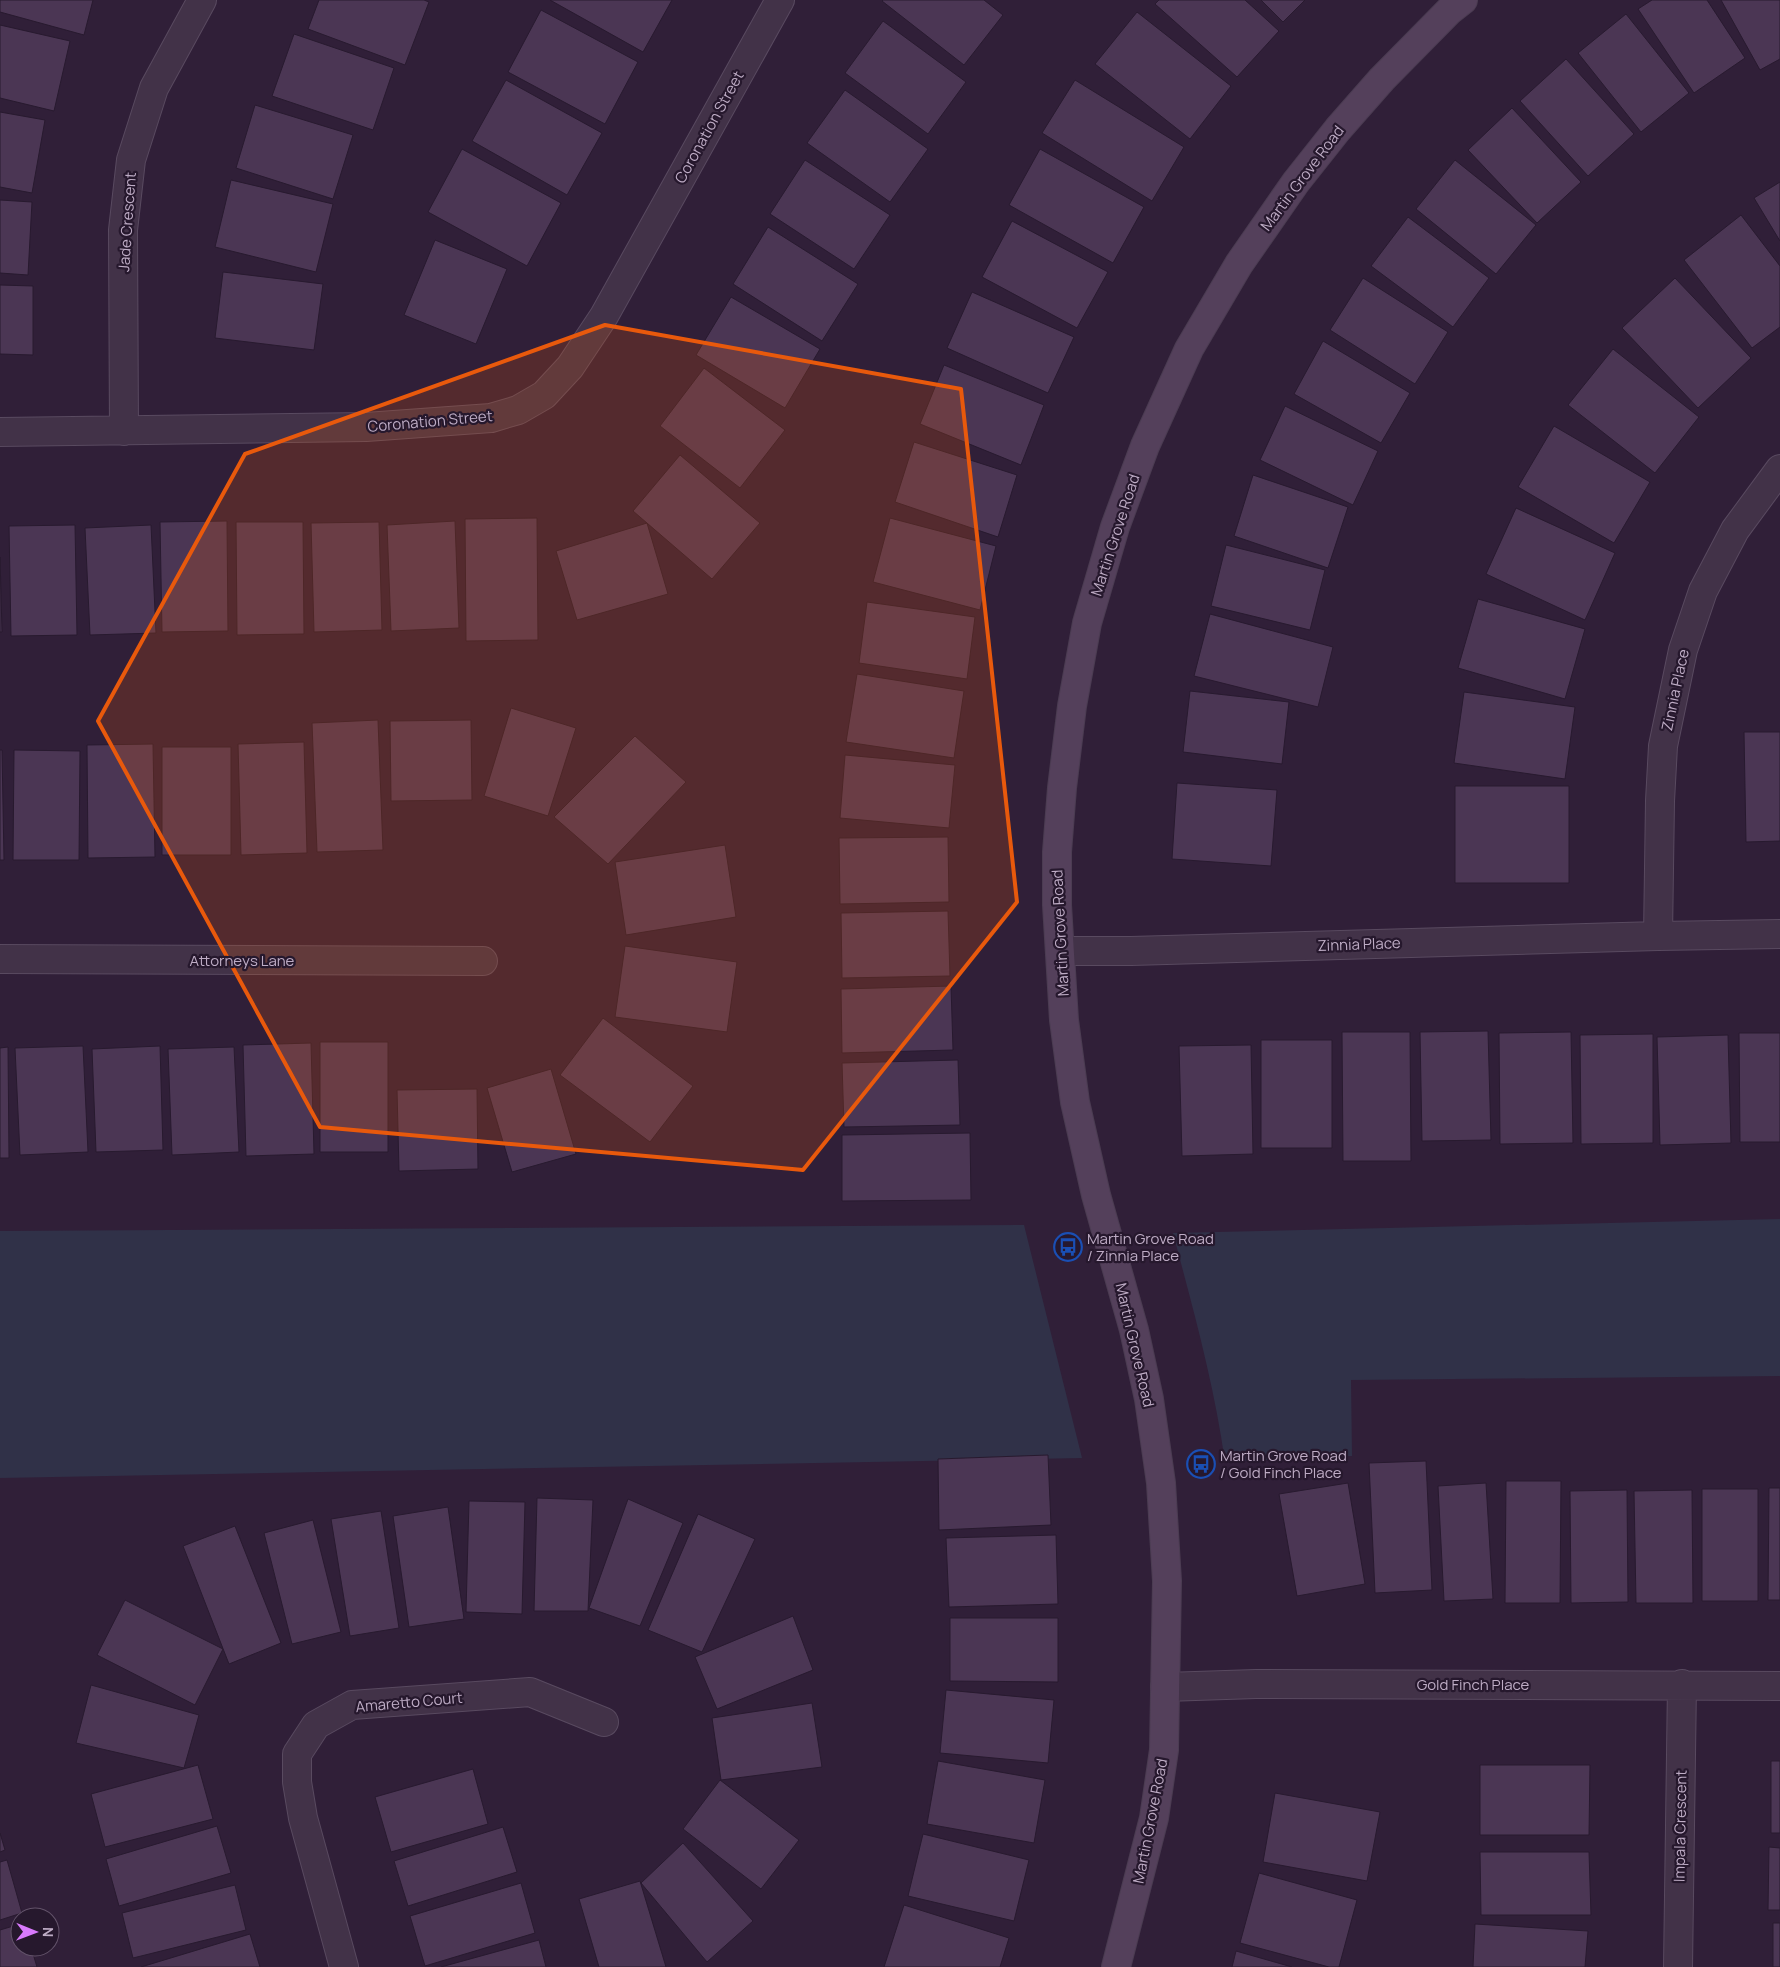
<svg xmlns="http://www.w3.org/2000/svg" width="1780" height="1967" font-family="Manrope,sans-serif">
  <style>
    .green { fill: #303148 }
    .building { fill: #4b3654; stroke: #281a2f }
    .lines { fill: none; stroke-linecap: round; stroke-linejoin: round }
    .street-casing { stroke: #594a60; stroke-width: 30 }
    .secondary-casing { stroke: #4b3c52; stroke-width: 30 }
    .street { stroke: #423248; stroke-width: 28 }
    .secondary { stroke: #54405b; stroke-width: 28 }
    .marked { fill: #e8590c; fill-opacity: 0.2; stroke: #e8590c; stroke-width: 4; stroke-linejoin: round }
    .labels { text-anchor: middle; dominant-baseline: central; stroke-width: 4.5; stroke-linejoin: round; paint-order: stroke }
    .street-label { font-size: 15px; fill: #beacc5; stroke: #26182d }
    .poi-label { font-size: 15px; fill: #beacc5; stroke: #26182d; text-anchor: start }
  </style>
  <rect width="100%" height="100%" fill="#301f38"/>
  <path class="green" d="M1780,1219V1376L1351,1380L1352,1456L1225,1462C1214,1383 1193,1309 1173,1233Z
    M1024,1225L1082,1458L0,1478V1231Z"/>
  <path class="building" d="M0,0H93L84,35L0,12Z
    M319,0H424L429,2L405,65L308,29Z
    M550,0H672L643,52Z
    M883,0H984L1003,15L964,65L882,1Z
    M1159,0H1245L1279,31L1237,77L1155,4Z
    M1261,0H1305L1283,22Z
    M1652,0H1707L1745,58L1694,93L1638,9Z
    M1721,0H1780V59L1760,70Z
    M541,10L638,62L605,124L508,72Z
    M1137,12L1231,86L1190,139L1095,64Z
    M1626,14L1689,93L1641,132L1578,53Z
    M883,21L966,82L928,134L845,73Z
    M0,25L70,41L54,111L0,98Z
    M294,34L394,68L373,130L272,96Z
    M1566,59L1634,134L1588,176L1520,101Z
    M506,80L602,133L567,195L472,141Z
    M1075,80L1184,147L1152,201L1042,133Z
    M845,90L928,149L890,202L807,143Z
    M255,105L353,135L333,199L236,168Z
    M1512,108L1581,182L1537,223L1468,150Z
    M0,112L45,120L32,193L0,187Z
    M462,149L561,203L527,266L428,212Z
    M1040,149L1144,207L1113,263L1009,205Z
    M805,160L890,215L854,269L770,214Z
    M1455,160L1536,225L1496,274L1416,209Z
    M231,180L333,204L316,272L215,247Z
    M1780,182V241L1754,198Z
    M0,200L32,202L28,275L0,273Z
    M1741,215L1780,266V327L1752,348L1684,260Z
    M1408,217L1489,278L1453,327L1371,266Z
    M1012,221L1108,272L1077,328L982,277Z
    M768,227L858,284L822,341L733,284Z
    M435,240L507,269L476,344L404,315Z
    M223,272L323,284L314,350L215,338Z
    M1363,278L1448,332L1415,384L1330,330Z
    M1675,278L1751,358L1698,408L1622,328Z
    M0,285L33,286V355L0,354Z
    M972,292L1074,337L1048,393L947,348Z
    M731,297L820,349L785,408L696,355Z
    M1323,341L1410,393L1381,443L1294,394Z
    M1613,349L1699,417L1655,473L1568,405Z
    M944,365L1044,405L1021,465L920,424Z
    M704,368L785,430L740,488L660,426Z
    M1285,406L1378,451L1353,505L1260,460Z
    M1554,426L1650,482L1614,543L1518,487Z
    M914,442L1017,475L998,537L895,502Z
    M680,455L760,523L712,579L633,511Z
    M1253,475L1348,507L1328,568L1234,536Z
    M1516,508L1615,553L1585,620L1486,574Z
    M537,518L538,640L466,641L465,519Z
    M890,518L996,546L980,610L873,582Z
    M227,521L228,631L162,632L160,522Z
    M455,521L459,628L391,631L387,525Z
    M236,522H303L304,634L237,635Z
    M379,522L382,630L314,632L311,523Z
    M647,523L668,594L577,620L556,551Z
    M75,525L77,635L11,636L9,526Z
    M151,525L156,633L90,635L85,528Z
    M1226,545L1325,570L1310,630L1211,606Z
    M0,557L2,632H0Z
    M1478,599L1585,629L1565,699L1458,668Z
    M867,602L975,617L967,679L859,663Z
    M1210,614L1333,647L1318,707L1194,676Z
    M857,674L964,691L954,758L846,742Z
    M1190,691L1289,702L1282,764L1183,752Z
    M1464,692L1575,707L1565,779L1454,763Z
    M511,708L576,728L548,816L484,796Z
    M378,720L383,850L317,852L312,723Z
    M471,720L472,800L391,801L390,721Z
    M1744,732H1780V841L1746,842Z
    M635,736L686,782L608,864L554,817Z
    M304,742L307,853L241,855L238,744Z
    M153,744L155,857L88,858L87,745Z
    M162,747H231V855H162Z
    M0,750H2L4,860H0Z
    M14,750L80,751L79,860H13Z
    M845,755L955,765L949,828L840,818Z
    M1177,783L1277,790L1271,866L1172,859Z
    M1455,786H1569V883H1455Z
    M948,837L949,902L840,904L839,838Z
    M725,845L736,917L626,935L615,862Z
    M948,911L950,976L842,978L841,913Z
    M625,946L737,962L727,1032L615,1017Z
    M951,986L953,1050L842,1053L841,989Z
    M603,1018L693,1086L650,1142L560,1075Z
    M1488,1031L1491,1140L1422,1141L1420,1032Z
    M1342,1032H1410L1411,1161H1343Z
    M1571,1032L1573,1143L1500,1144L1499,1033Z
    M1739,1033H1780V1142H1740Z
    M1653,1034V1143L1581,1144L1580,1035Z
    M1728,1035L1731,1143L1660,1145L1657,1037Z
    M1261,1040H1332V1148H1261Z
    M320,1042H388V1152H320Z
    M311,1043L314,1154L246,1156L243,1045Z
    M1251,1045L1253,1154L1182,1156L1179,1046Z
    M83,1046L88,1152L20,1155L15,1048Z
    M160,1046L163,1150L96,1152L92,1049Z
    M8,1047L9,1158H0V1048Z
    M234,1047L239,1152L172,1155L168,1049Z
    M958,1060L960,1125L844,1127L842,1063Z
    M551,1069L576,1154L512,1172L487,1088Z
    M477,1089L478,1169L399,1171L397,1090Z
    M970,1133L971,1200L842,1201V1135Z
    M1048,1455L1051,1525L939,1530L938,1459Z
    M1426,1461L1432,1590L1375,1593L1369,1463Z
    M1506,1481H1561L1560,1603H1505Z
    M1348,1483L1365,1584L1297,1596L1279,1494Z
    M1486,1483L1493,1599L1444,1601L1438,1486Z
    M1769,1488H1780V1600H1768Z
    M1702,1489H1758V1601H1702Z
    M1627,1490L1628,1602L1571,1603L1570,1491Z
    M1692,1490L1693,1603H1636L1634,1491Z
    M537,1498L593,1500L588,1611H534Z
    M628,1499L683,1523L640,1626L589,1608Z
    M469,1501L525,1502L522,1614L466,1612Z
    M448,1507L464,1619L409,1627L393,1516Z
    M381,1511L399,1628L350,1636L331,1519Z
    M698,1514L755,1539L702,1652L648,1630Z
    M313,1520L341,1632L292,1644L264,1533Z
    M235,1526L281,1643L229,1664L183,1546Z
    M1056,1535L1058,1604L949,1607L946,1538Z
    M125,1600L223,1649L195,1705L97,1655Z
    M793,1616L813,1670L717,1709L695,1657Z
    M950,1618H1058V1682L950,1681Z
    M91,1685L199,1715L184,1768L76,1743Z
    M946,1690L1054,1700L1048,1763L940,1753Z
    M812,1703L822,1767L721,1780L712,1718Z
    M938,1761L1045,1780L1034,1843L927,1824Z
    M1771,1761H1780V1833H1771Z
    M198,1765L213,1819L105,1847L91,1794Z
    M1480,1765H1590L1589,1835H1480Z
    M473,1769L488,1824L391,1852L375,1797Z
    M720,1780L799,1840L761,1889L683,1829Z
    M1275,1793L1380,1812L1367,1881L1263,1862Z
    M217,1826L231,1873L119,1906L106,1859Z
    M503,1827L517,1872L408,1906L394,1861Z
    M0,1833L5,1850L0,1852Z
    M923,1834L1029,1860L1014,1921L908,1896Z
    M683,1843L753,1921L707,1962L641,1883Z
    M1769,1847L1780,1848V1910H1768Z
    M1480,1852H1589L1591,1915H1481Z
    M7,1860L22,1913L0,1920V1862Z
    M1259,1873L1357,1900L1339,1967H1329L1240,1943Z
    M640,1881L666,1967H599L579,1899Z
    M521,1883L535,1933L425,1966L410,1916Z
    M235,1885L246,1930L133,1958L122,1913Z
    M904,1905L1009,1938L1000,1967H884Z
    M1773,1923H1780V1967H1773Z
    M20,1924V1947H31L37,1967H0V1930Z
    M1475,1924L1588,1931L1585,1967H1473Z
    M250,1934L260,1967H141Z
    M539,1940L546,1967H441Z
    M1236,1951L1292,1967H1232Z"/>
  <g class="lines">
    <defs>
      <path id="street" d="M124,431L123,230L131,160L154,88L202,0
        M0,432L366,427L491,418L518,410L544,395L570,367L604,316L780,0
        M1658,936L1660,801L1663,746L1683,650L1703,591L1735,530L1780,469
        M1060,951H1131L1658,936L1780,934
        M0,959L483,961
        M1165,1687L1256,1684L1780,1686
        M344,1967L303,1818L297,1782V1754L316,1725L352,1705L530,1692L604,1722
        M1678,1967L1682,1684"/>
      <path id="secondary" d="M1116,1967L1154,1818L1164,1750L1167,1581L1161,1483L1149,1399L1134,1330L1096,1195L1075,1102L1064,1020L1057,905V852L1062,788L1072,706L1087,623L1115,527L1145,446L1189,349L1239,264L1296,182L1338,129L1382,79L1449,11L1463,0"/>
    </defs>
    <use href="#street" class="street-casing"/>
    <use href="#secondary" class="secondary-casing"/>
    <use href="#street" class="street"/>
    <use href="#secondary" class="secondary"/>
  </g>
  <path class="marked" d="M605,325L961,389L1017,902L803,1170L320,1127L98,721L245,454Z"/>
  <defs>
    <symbol id="bus-ring" viewBox="-11 -11 22 22"><circle r="9.5" fill="#26182d" stroke="#1a4fb4" stroke-width="1.5"/><path d="M-5-6H5V4H4V6H2V4H-2V6H-4V4H-5ZM-3.5-4V0h7V-4ZM-3.5 1.2v1.5H-2V1.2ZM2 1.2v1.5H3.5V1.2Z" fill="#1a4fb4"/></symbol>
  </defs>
  <g fill-rule="evenodd">
    <use href="#bus-ring" x="1052" y="1231" width="32" height="32"/>
    <use href="#bus-ring" x="1185" y="1448" width="32" height="32"/>
  </g>
  <g class="labels">
    <g class="street-label">
      <text transform="translate(709 127) rotate(-61)">Coronation Street</text>
      <text transform="translate(1302 178) rotate(-53)">Martin Grove Road</text>
      <text transform="translate(127 222) rotate(-86)">Jade Crescent</text>
      <text transform="translate(430 421) rotate(-5)">Coronation Street</text>
      <text transform="translate(1115 535) rotate(-72)">Martin Grove Road</text>
      <text transform="translate(1675 690) rotate(-78)">Zinnia Place</text>
      <text transform="translate(1060 933) rotate(-93)">Martin Grove Road</text>
      <text transform="translate(1359 944) rotate(-2)">Zinnia Place</text>
      <text x="242" y="960">Attorneys Lane</text>
      <text transform="translate(1135 1345) rotate(77)">Martin Grove Road</text>
      <text x="1473" y="1684">Gold Finch Place</text>
      <text transform="translate(409 1702) rotate(-5)">Amaretto Court</text>
      <text transform="translate(1150 1821) rotate(-79)">Martin Grove Road</text>
      <text transform="translate(1680 1826) rotate(-89)">Impala Crescent</text>
    </g>
    <g class="poi-label">
      <text x="1087" y="1238">Martin Grove Road<tspan x="1087" dy="17">/ Zinnia Place</tspan></text>
      <text x="1220" y="1455">Martin Grove Road<tspan x="1220" dy="17">/ Gold Finch Place</tspan></text>
    </g>
  </g>
  <g transform="translate(35 1932) rotate(91)"><circle r="24" fill="#26182d" stroke="#63536a"/>
  <path d="M0-4L9 19L0 12L-9 19Z" fill="#d97afd"/>
  <text y="-8" font-size="14" font-weight="bold" text-anchor="middle" fill="#beacc5">N</text>
  </g>
</svg>
